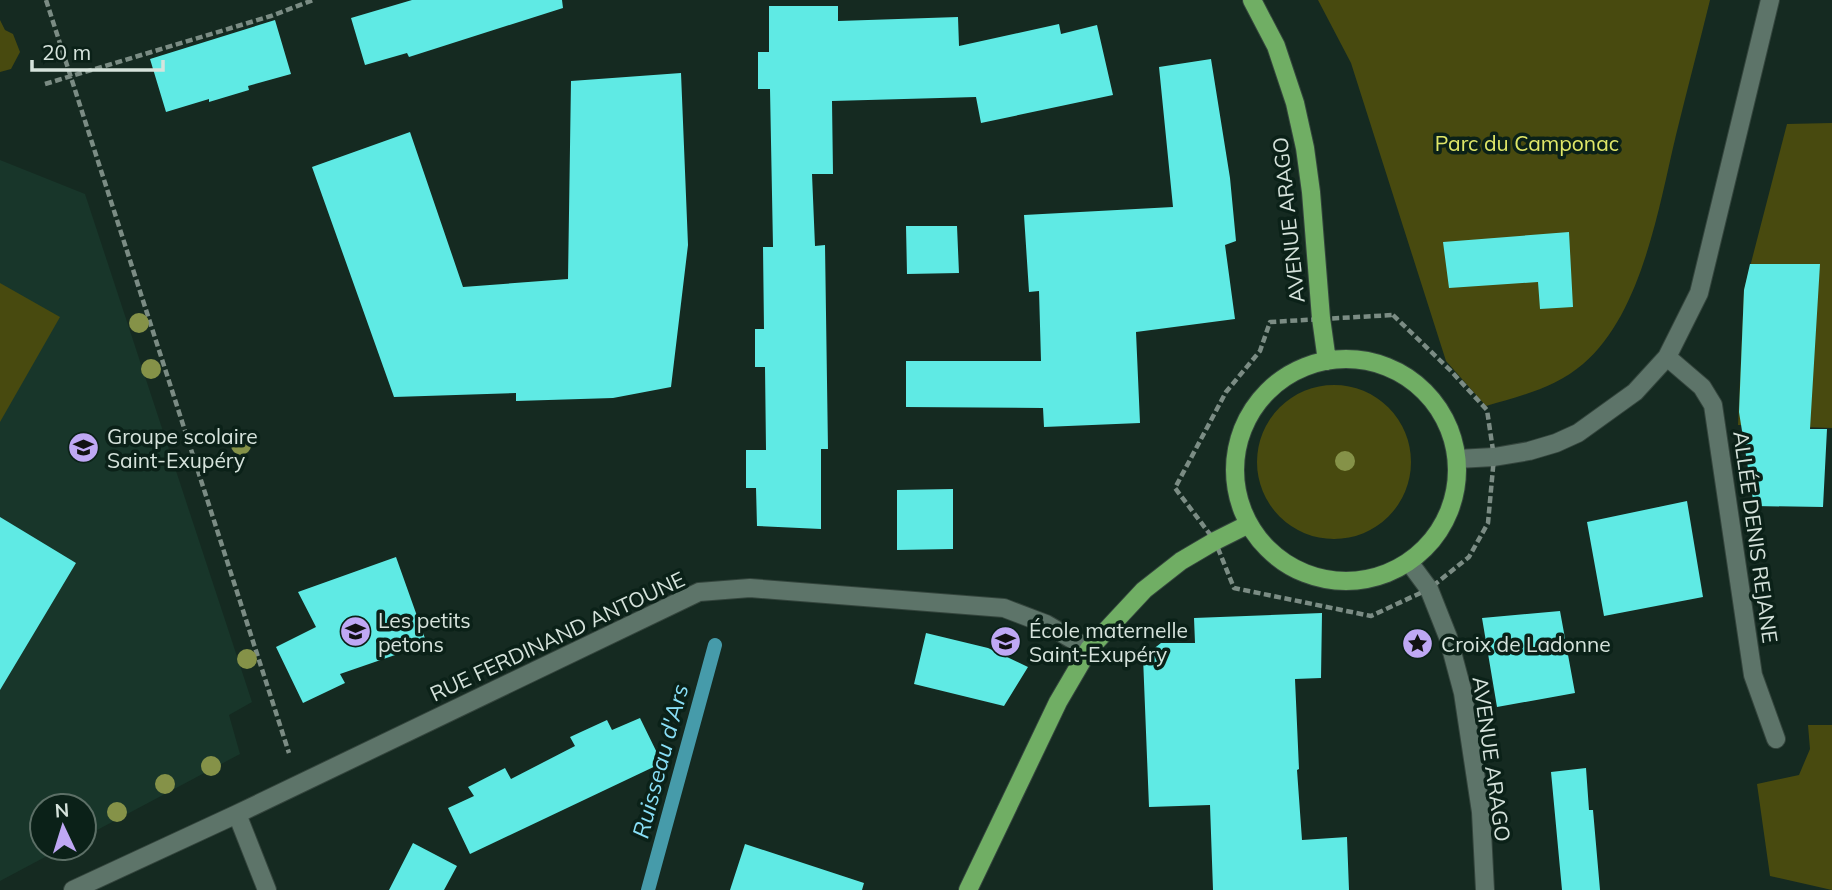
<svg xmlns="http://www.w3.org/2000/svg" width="1832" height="890" font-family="Mulish,sans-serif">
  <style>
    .built { fill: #18362a }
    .green { fill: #484a0f }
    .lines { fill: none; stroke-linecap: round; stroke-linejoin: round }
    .stream { stroke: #469baa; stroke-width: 14 }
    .building { fill: #5feae4 }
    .minor-casing { stroke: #34453d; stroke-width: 20 }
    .major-casing { stroke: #34453d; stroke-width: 20 }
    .path { stroke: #7b8c84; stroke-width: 4.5; stroke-dasharray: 7 3.5; stroke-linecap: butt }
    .minor { stroke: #5d7469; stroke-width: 18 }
    .major { stroke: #70ae64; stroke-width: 18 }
    .tree { fill: #859248 }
    .labels { text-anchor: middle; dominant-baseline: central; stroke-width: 7; stroke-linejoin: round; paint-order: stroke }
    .park-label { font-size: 21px; fill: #e0e768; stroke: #0b2118 }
    .street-label { font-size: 21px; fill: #d6e3dc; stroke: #0b2118 }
    .poi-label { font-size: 21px; fill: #d6e3dc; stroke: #0b2118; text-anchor: start }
    .water-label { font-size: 23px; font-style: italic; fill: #89dff7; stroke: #0b2118 }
  </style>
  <rect width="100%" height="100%" fill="#152a21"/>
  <path class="built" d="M0,160L85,194L252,702L229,715L240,754L84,837V806H42V848H62L0,881Z"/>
  <path class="green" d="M1318,0H1710C1699,45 1687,90 1676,135C1659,206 1642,314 1583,364C1555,388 1520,396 1486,406L1446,361L1351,63Z
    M0,20L5,30L13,34L20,52L11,69L0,72Z
    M1832,123V428L1738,425L1744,290L1787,124Z
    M0,283L60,317L0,422Z
    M1257 462a77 77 0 1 1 154 0a77 77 0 1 1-154 0Z
    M1808,725H1832V890L1770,876L1757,784L1799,775L1810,749Z"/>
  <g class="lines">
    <path class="stream" d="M648,890L715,645"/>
  </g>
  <path class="building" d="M412,0H562L563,8L409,57L407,53L365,65L351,18Z
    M769,6H838V21L958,17L959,46L1059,24L1061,34L1097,25L1113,95L981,123L976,97L832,101L833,174H812L815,246L825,245L828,449H821V529L757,526L756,488H746V450H766L765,367H755V329H764L763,247H773L770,89H758V52H769Z
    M275,20L291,74L248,86L249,90L209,102V99L166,112L150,59Z
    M1211,59L1230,178L1236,241L1225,245L1235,319L1136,332L1140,423L1044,427L1043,408L906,407V361H1041L1039,291L1029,292L1024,215L1173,207L1159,67Z
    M681,73L688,245L671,387L613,398L516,401V393L394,397L312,167L410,132L463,287L568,279L571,81Z
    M906,226H957L959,273L907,274Z
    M1569,232L1573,307L1540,309L1538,282L1449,288L1443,242Z
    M1750,264H1820L1810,429H1827L1823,507L1754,506L1739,412L1744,290Z
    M953,489V549L897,550V490Z
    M1687,501L1703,597L1604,616L1587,522Z
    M0,517L76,563L0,690Z
    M396,557L427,644L340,674L345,683L303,703L276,647L316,627L298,592Z
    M1560,611L1575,693L1497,707L1482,618Z
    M1322,613L1321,678L1295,679L1299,769L1297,770L1302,840L1347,837L1349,890H1213L1210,805L1149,807L1143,657L1161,643H1195L1194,618Z
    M926,633L988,648L1028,667L1004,706L914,684Z
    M640,718L662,763L470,854L448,808L474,796L468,787L505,768L511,779L575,746L570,737L607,720L612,730Z
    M1586,768L1589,810H1593L1600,890H1562L1551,772Z
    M413,843L457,866L444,890H389Z
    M745,844L864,883L862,890H730Z"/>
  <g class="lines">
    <defs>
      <path id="minor" d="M1667,357L1702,387L1713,405L1753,675L1776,739
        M1457,459L1494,457L1529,451L1556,443L1578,433L1635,392L1667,357L1699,293L1770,0
        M1409,562L1429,589L1448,637L1463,693L1481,812L1485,890
        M237,814L267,890
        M73,890L237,814L699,592L750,588L1004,608L1046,624L1089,649"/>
      <path id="major" d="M1252,0L1276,46L1295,103L1305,148L1311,192L1321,318L1327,361
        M1235 470a111 111 0 1 1 222 0a111 111 0 1 1-222 0Z
        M968,890L1058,702L1089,649L1144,590L1181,561L1215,541L1249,524"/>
    </defs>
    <use href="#minor" class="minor-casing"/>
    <use href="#major" class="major-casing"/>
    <path class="path" d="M46,0L289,753
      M45,84L271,16L313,0
      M1393,315L1450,370L1487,410L1494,457L1488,523L1469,557L1429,589L1371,616L1234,588L1215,541L1175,488L1226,392L1260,351L1270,322Z"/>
    <use href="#minor" class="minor"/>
    <use href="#major" class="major"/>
  </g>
  <g class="tree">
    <circle cx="139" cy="323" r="10"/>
    <circle cx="151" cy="369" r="10"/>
    <circle cx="241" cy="445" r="10"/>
    <circle cx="1345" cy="461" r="10"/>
    <circle cx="247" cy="659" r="10"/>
    <circle cx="211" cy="766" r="10"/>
    <circle cx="165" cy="784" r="10"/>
    <circle cx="117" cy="812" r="10"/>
  </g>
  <defs>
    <symbol id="school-disc" viewBox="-11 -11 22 22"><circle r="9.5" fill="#bfa8f4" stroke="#0b2118"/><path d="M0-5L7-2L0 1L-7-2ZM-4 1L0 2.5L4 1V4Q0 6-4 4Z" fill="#111"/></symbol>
    <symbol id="sight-disc" viewBox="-11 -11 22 22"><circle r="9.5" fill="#bfa8f4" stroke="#0b2118"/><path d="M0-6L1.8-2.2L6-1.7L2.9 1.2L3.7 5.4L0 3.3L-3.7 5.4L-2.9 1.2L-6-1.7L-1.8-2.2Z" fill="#111"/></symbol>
  </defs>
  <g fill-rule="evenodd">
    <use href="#school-disc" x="66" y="430" width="35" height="35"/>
    <use href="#school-disc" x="338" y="614" width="35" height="35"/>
    <use href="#school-disc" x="988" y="624" width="35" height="35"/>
    <use href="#sight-disc" x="1400" y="626" width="35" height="35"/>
  </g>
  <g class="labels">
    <g class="park-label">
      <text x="1527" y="143">Parc du Camponac</text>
    </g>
    <g class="street-label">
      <text transform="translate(1288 220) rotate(-96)">AVENUE ARAGO</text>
      <text transform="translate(1756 537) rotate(82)">ALLÉE DENIS REJANE</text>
      <text transform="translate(557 636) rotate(-25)">RUE FERDINAND ANTOUNE</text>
      <text transform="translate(1492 759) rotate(82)">AVENUE ARAGO</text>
    </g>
    <g class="poi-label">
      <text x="107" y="436">Groupe scolaire<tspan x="107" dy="24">Saint-Exupéry</tspan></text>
      <text x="378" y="620">Les petits<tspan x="378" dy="24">petons</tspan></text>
      <text x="1029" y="630">École maternelle<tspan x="1029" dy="24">Saint-Exupéry</tspan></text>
      <text x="1441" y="644">Croix de Ladonne</text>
    </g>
    <g class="water-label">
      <text transform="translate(660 761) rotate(-75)">Ruisseau d'Ars</text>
    </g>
  </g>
  <g transform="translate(63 827) rotate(356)"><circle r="33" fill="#0b2118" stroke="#5c6f66" stroke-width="2"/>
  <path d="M0-5L12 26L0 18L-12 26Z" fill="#bfa8f4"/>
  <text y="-10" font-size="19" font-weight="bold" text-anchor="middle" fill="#d6e3dc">N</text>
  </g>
  <path d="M32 60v10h131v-10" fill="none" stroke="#d6e3dc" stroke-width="3.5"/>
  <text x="42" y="60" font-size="21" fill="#d6e3dc" stroke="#0b2118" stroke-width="5" paint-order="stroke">20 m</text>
</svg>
